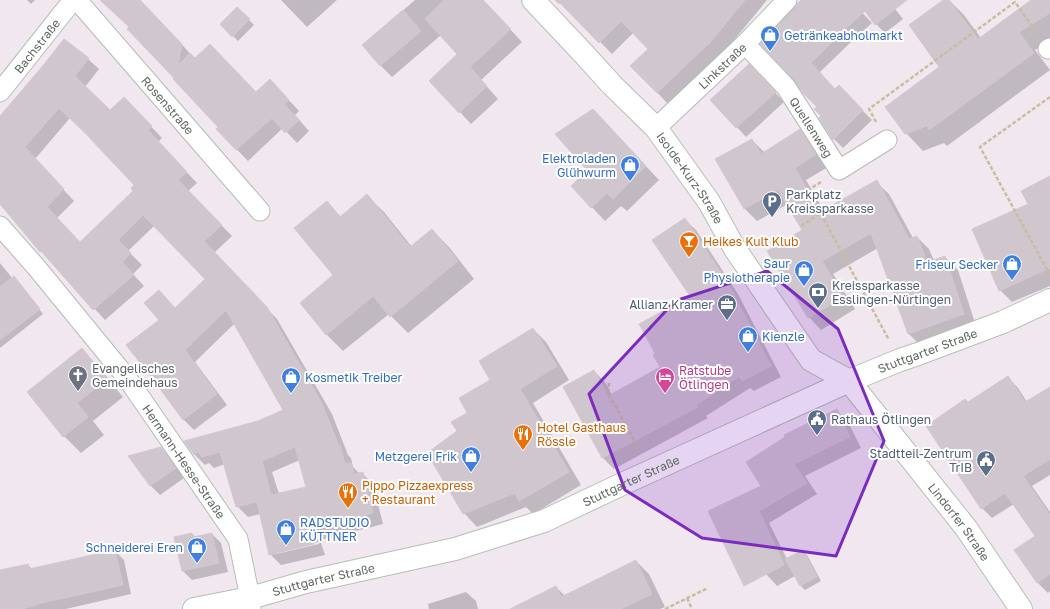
<svg xmlns="http://www.w3.org/2000/svg" width="1050" height="609" font-family="'Golos Text',sans-serif">
  <style>
    .shadow { fill: #0003; fill-rule: evenodd }
    .building { fill: #cfc6ce; stroke: #d6c6d4; fill-rule: evenodd }
    .lines { fill: none; stroke-linecap: round; stroke-linejoin: round }
    .street-casing { stroke: #b5bcb5; stroke-width: 21 }
    .secondary-casing { stroke: #b6bfb6; stroke-width: 24 }
    .path { stroke: #cabd9f; stroke-width: 2.5; stroke-dasharray: 4 2; stroke-linecap: butt }
    .street { stroke: #fff; stroke-width: 19 }
    .secondary { stroke: #fff; stroke-width: 22 }
    .marked { fill: #7b2cbf; fill-opacity: 0.2; stroke: #7b2cbf; stroke-width: 3; stroke-linejoin: round }
    .labels { text-anchor: middle; dominant-baseline: central; stroke-width: 4; stroke-linejoin: round; paint-order: stroke }
    .shop-label { font-size: 12px; fill: #366cbe; stroke: #fff; text-anchor: end }
    .street-label { font-size: 12px; fill: #5f685f; stroke: #fff }
    .service-label { font-size: 12px; fill: #4e5e75; stroke: #fff; text-anchor: start }
    .food-label { font-size: 12px; fill: #c56008; stroke: #fff; text-anchor: start }
    .worship-label { font-size: 12px; fill: #5b616d; stroke: #fff; text-anchor: start }
    .hotel-label { font-size: 12px; fill: #b23c85; stroke: #fff; text-anchor: start }
  </style>
  <rect width="100%" height="100%" fill="#f1e8ef"/>
  <path class="shadow" d="M27,0H35L31,4Z
    M281,0H337L307,27Z
    M415,0H483L522,42L481,80L498,99L471,124L460,112L459,55L441,35L392,77L381,66L363,45Z
    M555,0H767L720,57L669,105L632,66L650,49L633,33L612,54L561,2L559,4Z
    M810,0H850L872,23L852,41L820,72L835,90L839,87L872,120L843,148L834,139L818,107L803,92Z
    M857,0H888L903,19L885,33L876,24Z
    M945,0H949L964,15L981,38L1032,0H1050V40L1035,50L1050,70L947,146L944,143L923,151L906,133L941,67Z
    M237,8L254,25L238,41L221,24Z
    M175,37L195,59L256,93L270,80L299,111L295,115L309,131L297,143L283,128L248,161L217,129L219,127L174,79Z
    M88,59L99,69L85,87L110,111L124,98L162,138L158,142L197,183L188,191L232,236L214,253L277,319L332,414L348,455L351,458L353,467L360,474L362,473L373,484L383,524L320,540L325,555L281,565L270,554L260,514L248,517L237,506L225,464L214,468L209,463L205,465L194,454L185,441L258,422L285,411L235,323L195,362L227,405L194,430L183,419L175,309L206,279L155,225L128,251L142,265L133,274L144,286L105,320L41,251L0,203V128ZM70,118L90,137L135,185V191L80,243L57,218L74,201L35,159ZM300,460L307,487L279,494L272,472ZM319,542V544L276,554V552Z
    M759,75L784,102L746,137L712,100Z
    M593,110L659,180L627,211L621,206L605,221L572,186L589,171Z
    M800,131L812,143L828,167L806,180L824,211L876,182L889,194L913,238L917,237L929,249L934,261L945,257L958,270L976,326L921,346L909,334L878,248L833,274L855,309L821,330L809,317L803,231L788,204L757,221L745,209L717,160L752,140L765,153Z
    M1050,177V286L1012,302L1000,290L1030,205Z
    M367,196L384,212L412,247L432,230L449,247L474,279L408,333L389,314L343,351L326,334L335,275L327,202L341,217Z
    M685,220L696,230L738,294L781,377L754,391L750,388L706,416L708,418L614,469L603,458L565,387L594,371L605,382L612,395L661,368L691,297Z
    M0,263L13,279L18,282L43,314L0,348Z
    M533,329L546,342L569,380L533,403L581,485L533,514L526,507L477,527L464,513L459,432L468,413L491,380Z
    M82,350L99,367L123,397L93,421L104,435L81,453L64,436Z
    M1008,377L1018,388L1027,402L1050,389V475L1032,486L1050,512V591L1048,593L1038,583L1036,536L1014,504L992,518L982,508L968,403Z
    M837,411L848,422L861,448L805,476L817,494L769,523L787,559L803,551L807,555L821,581L805,590L801,586L795,576L777,586L766,574L748,579L763,486Z
    M161,448L170,457L184,478L160,495L151,486L130,456Z
    M192,534L196,537L212,534L221,543L228,572L192,580L183,571Z
    M115,551L124,560L131,594L66,609H0V571L28,565L32,569Z
    M636,561L649,574L665,607L660,609H536L556,587L565,596Z
    M466,592L476,601L478,609H429L428,604Z"/>
  <path class="building" d="M100,0H140L182,44L178,65L190,53L195,58L210,44L256,92L270,79L289,100L284,104L299,120L285,133L272,118L236,150L216,129L218,127L173,79L174,78L127,29L129,27Z
    M444,0H483L511,29L470,67L487,86L459,113L429,81L457,54L425,19Z
    M557,0H745L708,45H707L657,93L630,66L648,49L621,21L599,43Z
    M801,0H907L875,25L865,11L843,31L811,63L835,89L839,85L863,110L833,140L819,118L821,116L814,109L817,107L803,93L794,80L760,44Z
    M943,0H949L978,39L1031,0H1050V13L1019,32L1034,53L929,130L927,126L905,134L885,107L939,67L909,25Z
    M237,7L250,19L232,37L220,24Z
    M403,10L421,31L380,66L362,45Z
    M64,39L89,58L75,76L110,110L124,97L152,126L148,130L187,172L178,180L222,225L204,241L267,307L321,402L339,446L340,445L345,464L351,463L354,474L363,472L373,513L310,529L314,544L269,555L257,502L236,507L220,452L202,457L198,452L194,455L184,441L258,421L283,410L226,310L185,350L217,394L183,420L146,370L126,345L159,320L144,303L159,290L175,308L205,279L143,215L118,240L131,253L122,262L134,275L93,310L41,251L40,252L0,204V116L41,68ZM59,108L86,134L134,185L131,188L133,191L80,242L47,207L64,189L25,147ZM295,447L306,487L271,495L262,461Z
    M749,64L776,92L736,128L710,100Z
    M593,109L646,166L613,199L607,193L591,208L571,186L587,170L555,134Z
    M800,129L816,154L795,168L820,212L877,180L909,239L917,236L927,262L945,256L964,314L908,334L871,233L822,261L844,297L808,318L767,251L802,230L778,190L744,209L715,159L752,139L761,154Z
    M1050,176V268L999,291L972,229L1028,204L1021,191Z
    M367,194L410,247L432,229L458,261L390,317L373,296L326,335L300,303L333,275L294,228L327,201L340,217Z
    M685,218L727,282L771,366L742,381L740,376L696,405L698,407L602,458L563,387L594,370L608,396L660,367L653,355L655,353L639,324L690,296L652,240Z
    M14,276L40,309L0,340V287Z
    M533,328L557,366L520,389L569,472L519,501L515,493L463,514L427,453L457,431L451,422L467,413L459,398L490,380L479,361Z
    M82,348L107,379L77,403L88,417L63,437L27,392Z
    M1008,376L1025,402L1050,387V459L1023,476L1050,515V574L1037,583L1014,550L1035,536L1005,493L981,509L926,426L965,399L968,402Z
    M837,409L850,437L794,464L807,483L759,511L784,565L744,586L708,511L761,486L746,462L785,437L784,435Z
    M161,447L176,468L150,486L128,456Z
    M192,533L193,537L212,533L219,563L182,571L174,537Z
    M115,550L123,585L37,604V605L22,609H0V570L28,564L29,569Z
    M803,550L817,577L800,586L785,559Z
    M636,560L652,594L621,609H510L556,586L561,597Z"/>
  <g class="lines">
    <defs>
      <g id="street">
        <path id="s1" d="M77,0L260,211"/>
        <path id="s2" d="M745,44L786,87L839,170L887,140"/>
        <path d="M1048,49L1050,48"/>
        <path id="s3" d="M0,92L73,0"/>
        <path id="s4" d="M656,128L745,44L787,0"/>
        <path id="s5" d="M0,226L37,268L127,378L238,539L250,598L251,609"/>
      </g>
      <g id="secondary">
        <path id="s6" d="M533,0L583,53L612,85L656,128L709,202L735,249L811,360L849,381L966,528L1021,609"/>
        <path id="s7" d="M194,609L250,598L306,582L455,549L544,521L620,485L849,381L900,360L918,354L1003,322L1050,300"/>
      </g>
    </defs>
    <use href="#street" class="street-casing"/>
    <use href="#secondary" class="secondary-casing"/>
    <path class="path" d="M1050,97L980,147L1050,275
      M876,122L869,109L1015,2L1036,32
      M821,182L808,190L889,340
      M801,226L821,213
      M609,383L608,393L640,451
      M687,598L692,609
      M665,609L708,588"/>
    <use href="#street" class="street"/>
    <use href="#secondary" class="secondary"/>
  </g>
  <path class="marked" d="M767,271L838,329L884,441L836,556L702,538L625,490L589,394L675,301Z"/>
  <defs>
    <symbol id="shop-pin" viewBox="-11 -11 22 30"><path d="M0 17L-7.5 6A9.5 9.5 0 1 1 7.5 6Z" fill="#3f7fe0" stroke="#fff"/><path d="M-5-2.5h2.3a2.7 3.5 0 0 1 5.4 0H5L5.5 6h-11ZM-1.5-2.5h3a1.5 2.3 0 0 0-3 0Z" fill="#fff"/></symbol>
    <symbol id="parking-pin" viewBox="-11 -11 22 30"><path d="M0 17L-7.5 6A9.5 9.5 0 1 1 7.5 6Z" fill="#5c6f8a" stroke="#fff"/><path d="M-3.5-5.5H1a3.5 3.5 0 0 1 0 7H-1V5.5H-3.5ZM-1-3.4V-.6H.8a1.4 1.4 0 0 0 0-2.8Z" fill="#fff"/></symbol>
    <symbol id="bar-pin" viewBox="-11 -11 22 30"><path d="M0 17L-7.5 6A9.5 9.5 0 1 1 7.5 6Z" fill="#e8710a" stroke="#fff"/><path d="M-6-5H6L.8 .8V4.5H3.5V6h-7V4.5H-.8V.8Z" fill="#fff"/></symbol>
    <symbol id="bank-pin" viewBox="-11 -11 22 30"><path d="M0 17L-7.5 6A9.5 9.5 0 1 1 7.5 6Z" fill="#5c6f8a" stroke="#fff"/><path d="M-6-4H6V4H-6ZM0-2.3a2.3 2.3 0 1 0 0 4.6a2.3 2.3 0 1 0 0-4.6Z" fill="#fff"/></symbol>
    <symbol id="office-pin" viewBox="-11 -11 22 30"><path d="M0 17L-7.5 6A9.5 9.5 0 1 1 7.5 6Z" fill="#5c6f8a" stroke="#fff"/><path d="M-6-3h4V-5.5h4V-3h4V5H-6ZM-1-4.5V-3h2v-1.5ZM-6 0V1H6V0Z" fill="#fff"/></symbol>
    <symbol id="church-pin" viewBox="-11 -11 22 30"><path d="M0 17L-7.5 6A9.5 9.5 0 1 1 7.5 6Z" fill="#6b7280" stroke="#fff"/><path d="M-1.2-6h2.4v3.5h3.3v2.4h-3.3V6h-2.4V-.1h-3.3v-2.4h3.3Z" fill="#fff"/></symbol>
    <symbol id="hotel-pin" viewBox="-11 -11 22 30"><path d="M0 17L-7.5 6A9.5 9.5 0 1 1 7.5 6Z" fill="#d1479c" stroke="#fff"/><path d="M-6-4.5h1.5V1H6V5H4.5V3h-9V5H-6ZM-4 0a1.8 1.8 0 1 1 3.6 0ZM.5 0V-2.5h3Q6-2.5 6 0Z" fill="#fff"/></symbol>
    <symbol id="civic-pin" viewBox="-11 -11 22 30"><path d="M0 17L-7.5 6A9.5 9.5 0 1 1 7.5 6Z" fill="#5c6f8a" stroke="#fff"/><path d="M-.6-6.5H3V-4.5H.6V-3L4-1V1h2V6H-6V1h2V-1L-.6-3ZM-1.2 2.5V6h2.4V2.5Z" fill="#fff"/></symbol>
    <symbol id="restaurant-pin" viewBox="-11 -11 22 30"><path d="M0 17L-7.5 6A9.5 9.5 0 1 1 7.5 6Z" fill="#e8710a" stroke="#fff"/><path d="M-5-6h1v4h1v-4h1v4h1v-4h1v5L-1.5 .5V6h-2V.5L-5-1ZM5-6V6H3V1.5H1.5Q1.5-4 5-6Z" fill="#fff"/></symbol>
  </defs>
  <g fill-rule="evenodd">
    <use href="#shop-pin" x="759" y="24" width="22" height="30"/>
    <use href="#shop-pin" x="619" y="154" width="22" height="30"/>
    <use href="#parking-pin" x="761" y="190" width="22" height="30"/>
    <use href="#bar-pin" x="678" y="230" width="22" height="30"/>
    <use href="#shop-pin" x="1001" y="253" width="22" height="30"/>
    <use href="#shop-pin" x="793" y="259" width="22" height="30"/>
    <use href="#bank-pin" x="807" y="281" width="22" height="30"/>
    <use href="#office-pin" x="716" y="293" width="22" height="30"/>
    <use href="#shop-pin" x="737" y="325" width="22" height="30"/>
    <use href="#church-pin" x="67" y="364" width="22" height="30"/>
    <use href="#shop-pin" x="280" y="366" width="22" height="30"/>
    <use href="#hotel-pin" x="654" y="366" width="22" height="30"/>
    <use href="#civic-pin" x="806" y="408" width="22" height="30"/>
    <use href="#restaurant-pin" x="512" y="423" width="22" height="30"/>
    <use href="#shop-pin" x="460" y="445" width="22" height="30"/>
    <use href="#civic-pin" x="975" y="449" width="22" height="30"/>
    <use href="#restaurant-pin" x="337" y="481" width="22" height="30"/>
    <use href="#shop-pin" x="275" y="518" width="22" height="30"/>
    <use href="#shop-pin" x="186" y="536" width="22" height="30"/>
  </g>
  <g class="labels">
    <g class="shop-label">
      <text x="784" y="35" text-anchor="start">Getränkeabholmarkt</text>
      <text x="616" y="158">Elektroladen<tspan x="616" dy="14">Glühwurm</tspan></text>
      <text x="790" y="263">Saur<tspan x="790" dy="14">Physiotherapie</tspan></text>
      <text x="998" y="264">Friseur Secker</text>
      <text x="762" y="336" text-anchor="start">Kienzle</text>
      <text x="305" y="377" text-anchor="start">Kosmetik Treiber</text>
      <text x="457" y="456">Metzgerei Frik</text>
      <text x="300" y="522" text-anchor="start">RADSTUDIO<tspan x="300" dy="14">KÜTTNER</tspan></text>
      <text x="183" y="547">Schneiderei Eren</text>
    </g>
    <g class="street-label">
      <text stroke="none"><textPath href="#s3" startOffset="59">Bachstraße</textPath></text>
      <text stroke="none"><textPath href="#s4" startOffset="91">Linkstraße</textPath></text>
      <text stroke="none"><textPath href="#s1" startOffset="139">Rosenstraße</textPath></text>
      <text stroke="none"><textPath href="#s2" startOffset="107">Quellenweg</textPath></text>
      <text stroke="none"><textPath href="#s6" startOffset="238">Isolde-Kurz-Straße</textPath></text>
      <text stroke="none"><textPath href="#s7" startOffset="781">Stuttgarter Straße</textPath></text>
      <text stroke="none"><textPath href="#s5" startOffset="299">Hermann-Hesse-Straße</textPath></text>
      <text stroke="none"><textPath href="#s7" startOffset="457">Stuttgarter Straße</textPath></text>
      <text stroke="none"><textPath href="#s6" startOffset="679">Lindorfer Straße</textPath></text>
      <text stroke="none"><textPath href="#s7" startOffset="133">Stuttgarter Straße</textPath></text>
    </g>
    <g class="service-label">
      <text x="786" y="194">Parkplatz<tspan x="786" dy="14">Kreissparkasse</tspan></text>
      <text x="832" y="285">Kreissparkasse<tspan x="832" dy="14">Esslingen-Nürtingen</tspan></text>
      <text x="713" y="304" text-anchor="end">Allianz Kramer</text>
      <text x="831" y="419">Rathaus Ötlingen</text>
      <text x="972" y="453" text-anchor="end">Stadtteil-Zentrum<tspan x="972" dy="14">TrIB</tspan></text>
    </g>
    <g class="food-label">
      <text x="703" y="241">Heikes Kult Klub</text>
      <text x="537" y="427">Hotel Gasthaus<tspan x="537" dy="14">Rössle</tspan></text>
      <text x="362" y="485">Pippo Pizzaexpress<tspan x="362" dy="14">+ Restaurant</tspan></text>
    </g>
    <g class="worship-label">
      <text x="92" y="368">Evangelisches<tspan x="92" dy="14">Gemeindehaus</tspan></text>
    </g>
    <g class="hotel-label">
      <text x="679" y="370">Ratstube<tspan x="679" dy="14">Ötlingen</tspan></text>
    </g>
  </g>
</svg>
